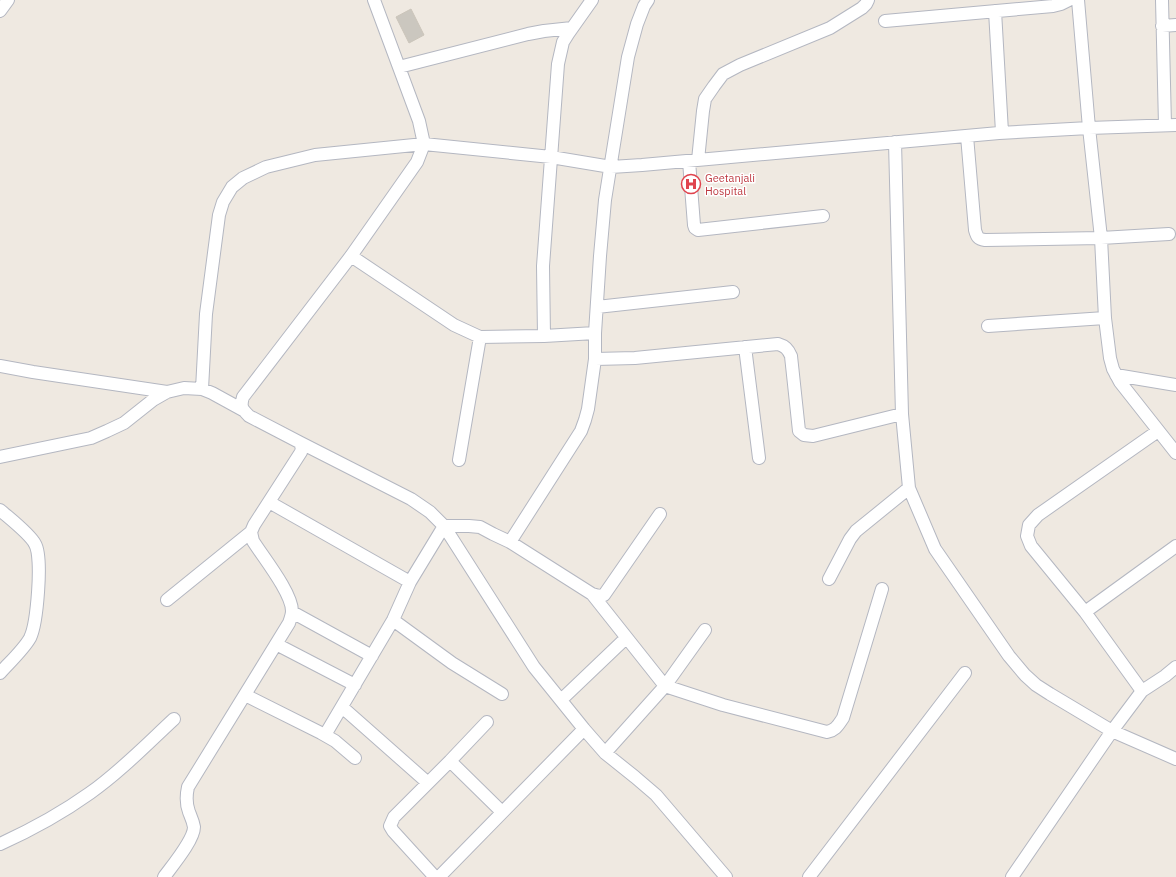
<svg xmlns="http://www.w3.org/2000/svg" width="1176" height="877" font-family="'IBM Plex Sans',sans-serif">
  <style>
    .building { fill: #cbc7bf; stroke: #cbc5ba }
    .lines { fill: none; stroke-linecap: round; stroke-linejoin: round }
    .minor-casing { stroke: #b4b7c1; stroke-width: 14 }
    .minor { stroke: #fff; stroke-width: 12 }
    .labels { text-anchor: middle; dominant-baseline: central; stroke-width: 3; stroke-linejoin: round; paint-order: stroke }
    .health-label { font-size: 11px; fill: #be3a42; stroke: #fff; text-anchor: start }
  </style>
  <rect width="100%" height="100%" fill="#efe9e1"/>
  <path class="building" d="M411,9L424,35L409,43L396,17Z"/>
  <g class="lines">
    <defs>
      <path id="minor" d="M1078,0L1089,128L1101,238L1105,318L1110,358L1113,369L1120,382L1176,453
        M1162,0L1165,125
        M0,11L8,0
        M995,11L1002,132
        M885,21L1053,6L1061,4L1069,0
        M1162,26L1176,25
        M399,67L528,34L544,31L572,28
        M967,136L975,230C977,237 978,239 985,240L1101,238L1169,234
        M895,142L902,414L909,488L935,549L1009,656L1025,675L1036,685L1050,694L1112,731L1176,759
        M698,160L703,111L705,99L714,86L723,74L740,65L830,28L862,8L866,4L868,0
        M689,161L694,225L695,228L698,230L823,216
        M351,256L454,325L480,337L544,336L595,333
        M597,307L733,292
        M988,326L1105,318
        M544,336L543,266L558,64L563,42L568,34L592,0
        M745,347L759,458
        M595,359L635,358L778,344C785,346 788,349 791,356L799,431L804,435L813,436L902,414
        M0,366L33,372L167,392
        M1116,375L1176,385
        M202,389L206,314L219,215L223,202L232,187L243,178L266,167L315,155L424,144L551,157L611,167L642,165L999,133L1089,128L1176,125
        M299,442L411,499L430,512L444,526L534,667L584,729L605,753L635,777L656,795L726,877
        M0,457L91,438L107,431L124,423L153,400L167,392L184,388L202,389L212,393L243,410
        M459,460L480,337
        M269,502L410,582
        M0,510C9,518 30,534 35,544C43,557 37,624 30,638C24,649 9,663 0,673
        M510,542L581,431L585,420L588,409L595,359V333L600,256L605,200L628,57L637,24L644,6L648,0
        M829,579L850,539L856,531L909,488
        M592,594L599,596L604,595L660,514
        M167,600L251,532
        M292,612L372,656
        M1085,612L1176,546
        M393,620L452,663L502,694
        M276,644L355,685
        M1142,691L1085,612L1031,546L1027,536L1029,525L1038,515L1158,431
        M245,695L321,733L335,741L355,758
        M561,700L626,638
        M342,707L428,783
        M487,722L450,761L394,817L390,826L393,831L434,876L438,877L442,874L584,729
        M325,735L393,620L410,582L444,526H469L480,527L493,534L510,542L592,594L665,686L723,705L827,732C836,730 838,725 843,718L882,589
        M605,753L665,686L705,630
        M450,761L502,812
        M0,844C31,830 62,813 90,793C120,772 147,744 174,719
        M164,877C172,866 194,840 194,827C193,821 191,817 189,812C186,804 186,796 188,787L289,623C290,620 292,615 292,611C292,593 263,557 253,541L251,532L254,525L301,452L302,447L299,442L249,416C242,409 240,407 243,397L351,256L417,162L424,144L419,121L374,0
        M809,877L965,673
        M1012,877L1112,731L1142,691L1165,676L1176,667"/>
    </defs>
    <use href="#minor" class="minor-casing"/>
    <use href="#minor" class="minor"/>
  </g>
  <defs>
    <symbol id="hospital-ring" viewBox="-11 -11 22 22"><circle r="9.5" fill="#fff" stroke="#e0444e" stroke-width="1.5"/><path d="M-5-5h3v3.5h4V-5h3V5h-3V1.5h-4V5h-3Z" fill="#e0444e"/></symbol>
  </defs>
  <g fill-rule="evenodd">
    <use href="#hospital-ring" x="680" y="173" width="22" height="22"/>
  </g>
  <g class="labels">
    <g class="health-label">
      <text x="705" y="178">Geetanjali<tspan x="705" dy="13">Hospital</tspan></text>
    </g>
  </g>
</svg>
